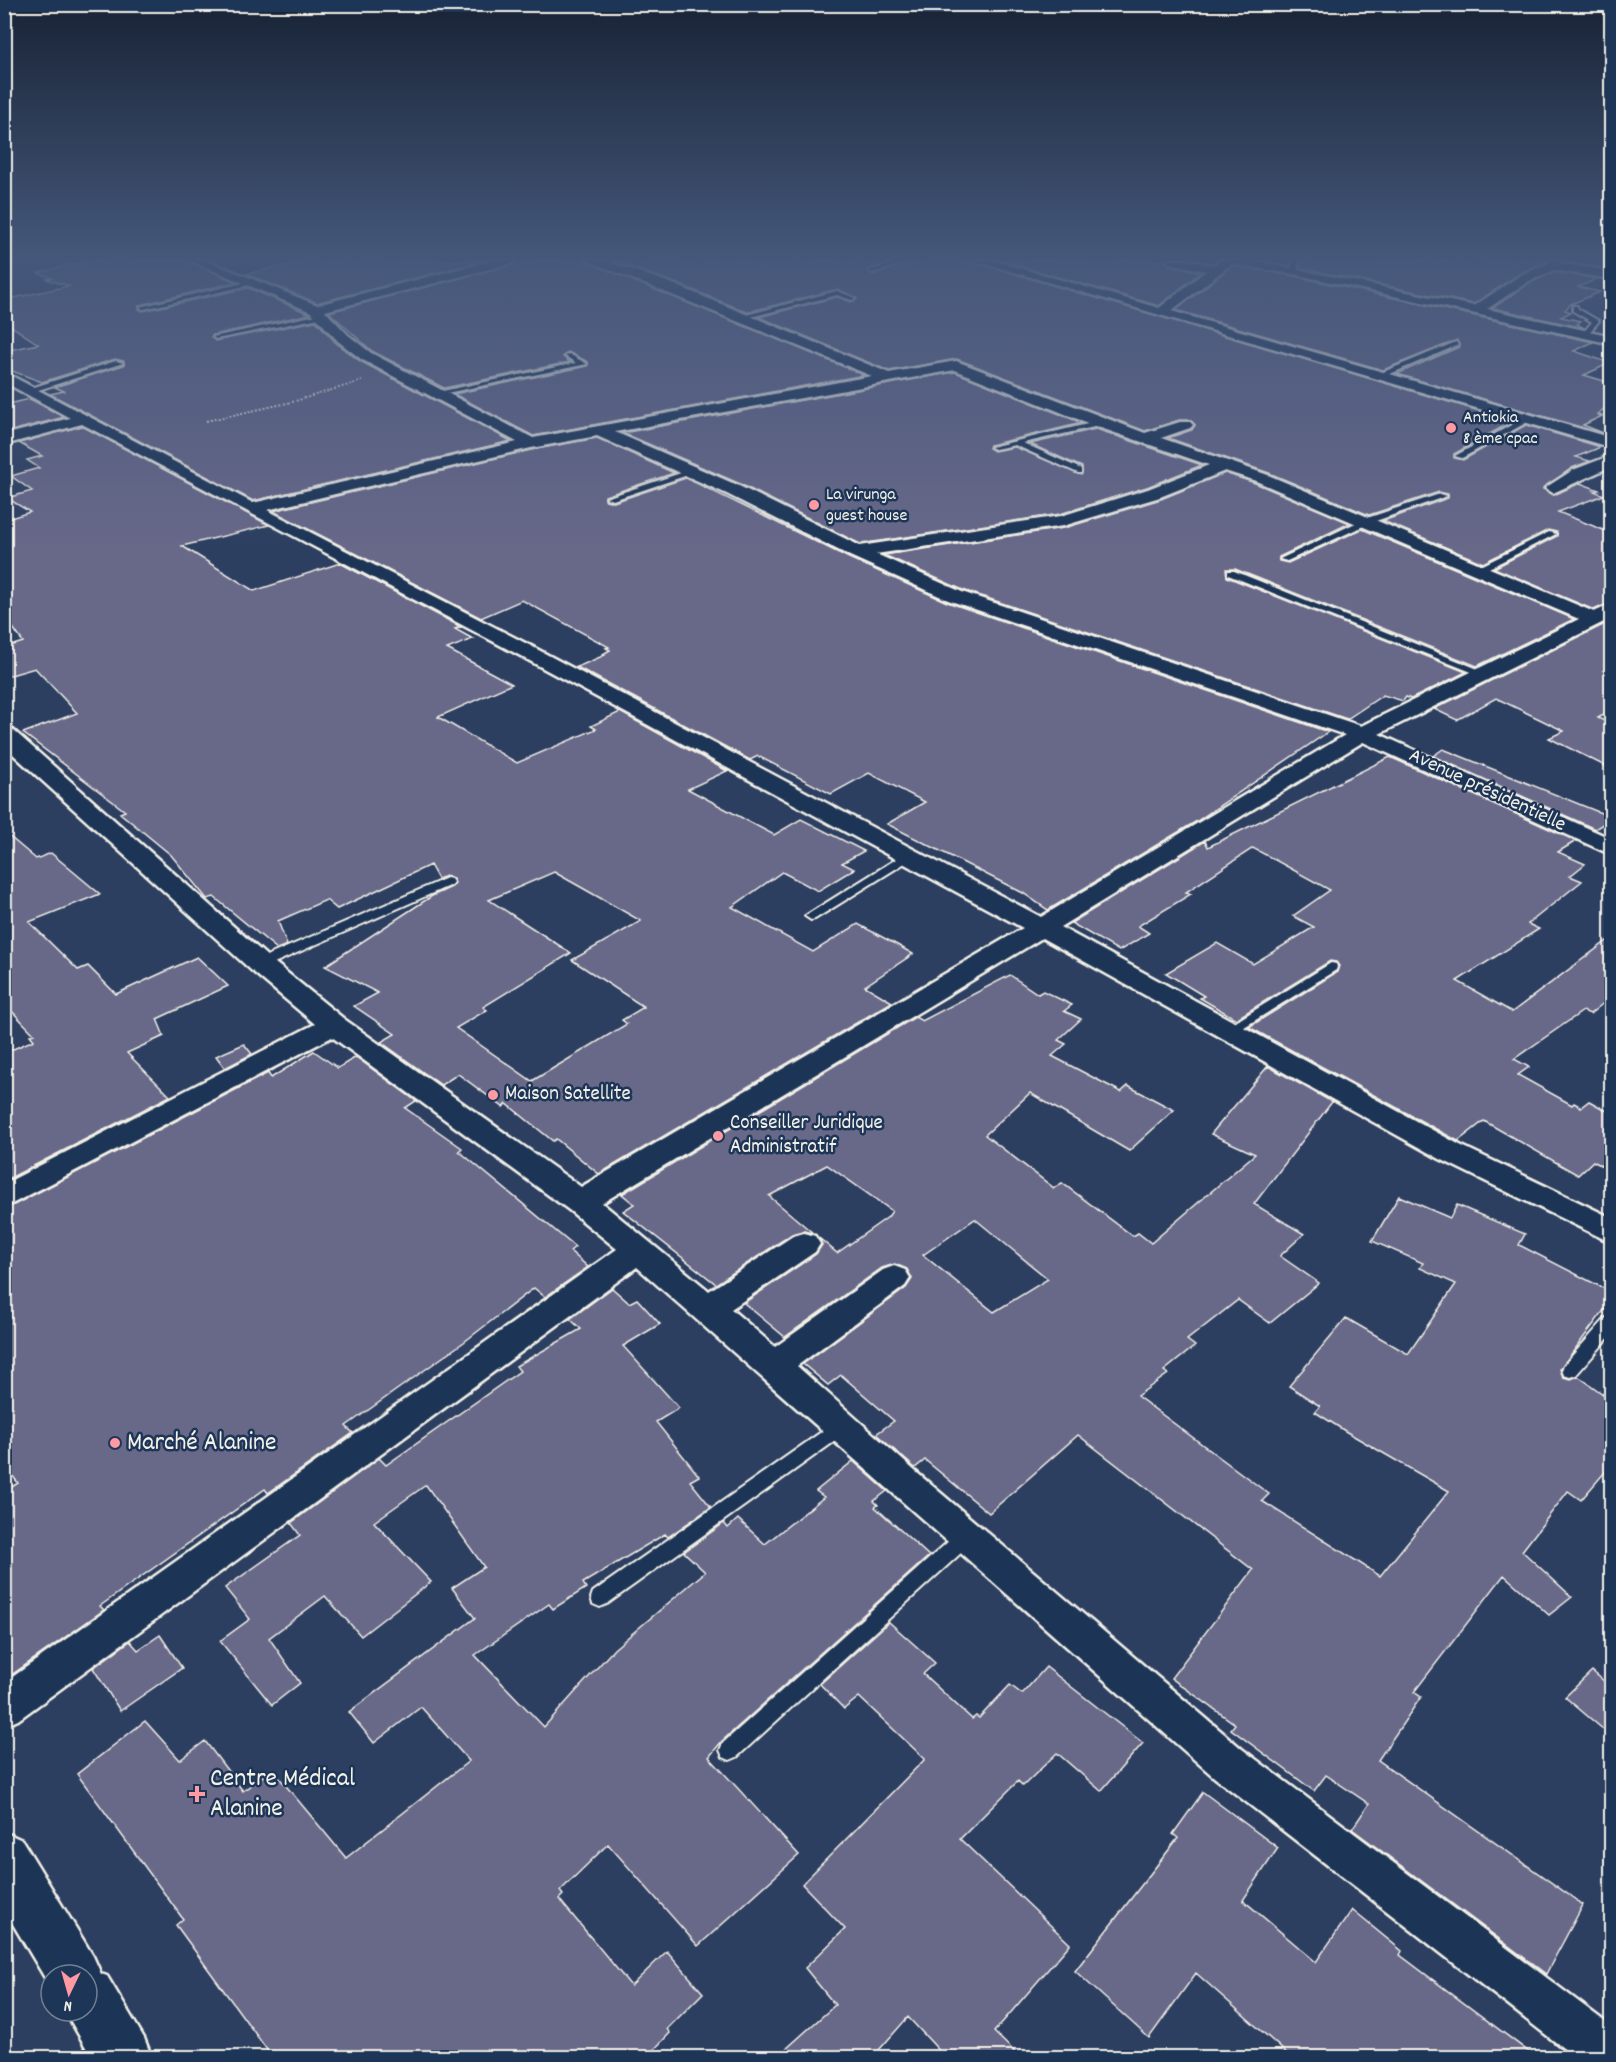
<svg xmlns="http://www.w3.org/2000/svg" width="1616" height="2062" font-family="Dekko,sans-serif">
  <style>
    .building { fill: #676789; stroke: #f4f1e8; stroke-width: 1.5; fill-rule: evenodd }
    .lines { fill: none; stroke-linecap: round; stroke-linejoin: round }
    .lane-casing { stroke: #f4f1e8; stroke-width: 4 }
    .street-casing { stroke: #f4f1e8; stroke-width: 5 }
    .highway-casing { stroke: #f4f1e8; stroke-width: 5 }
    .path { stroke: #f4f1e8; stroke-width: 2; stroke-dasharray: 2 2; stroke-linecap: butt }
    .lane { fill: #1d3557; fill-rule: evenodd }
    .street { fill: #1d3557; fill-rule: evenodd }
    .highway { fill: #1d3557; fill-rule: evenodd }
    .poi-dot { fill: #ff9aa2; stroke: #1d3557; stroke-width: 2 }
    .labels { text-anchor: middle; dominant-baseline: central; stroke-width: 5; stroke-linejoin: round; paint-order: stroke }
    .far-poi-label { font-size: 18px; fill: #f4f1e8; stroke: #1d3557; text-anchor: start }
    .street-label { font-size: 21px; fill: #f4f1e8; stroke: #1d3557 }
    .poi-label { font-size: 21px; fill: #f4f1e8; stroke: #1d3557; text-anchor: start }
    .near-poi-label { font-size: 26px; fill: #f4f1e8; stroke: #1d3557; text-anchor: start }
  </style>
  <rect width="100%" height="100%" fill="#2c3f61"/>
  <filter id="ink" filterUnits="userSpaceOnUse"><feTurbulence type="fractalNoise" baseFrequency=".0167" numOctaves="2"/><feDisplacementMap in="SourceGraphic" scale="12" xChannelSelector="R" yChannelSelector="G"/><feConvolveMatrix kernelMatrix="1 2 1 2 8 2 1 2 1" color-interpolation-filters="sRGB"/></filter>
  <g filter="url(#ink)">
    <path class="building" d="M89,260H187L236,282L139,305V309L143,311L248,288L310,314L213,335L211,337L215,341L316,321L336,343L360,361L511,441L253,501L50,394L64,391L55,387L124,365V361L115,359L42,382L4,368V351L38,344L4,321V300L69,286L46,279L52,278L38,273Z
      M307,260H487L317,303L247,274Z
      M528,260H584L864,375L533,436L454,394L587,366L588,362L568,352L563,357L570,362L444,388L372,351L329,312Z
      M609,260H898L867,270L873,275L916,260H971L1513,421L1454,454V458L1463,460L1526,425L1601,447L1576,457L1590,461L1572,468L1543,489L1554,495L1580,483L1599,490L1594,491L1604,495L1558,512L1611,533V602L1594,610L1494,568L1557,536V532L1548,530L1483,563L1383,521L1448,498V494L1439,492L1369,515L1269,473L1168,438L1192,430L1195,425L1190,420H1179L1145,431L957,359L889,371L759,317L837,297L851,302L857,299L838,289L747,312L671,281Z
      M999,260H1165L1169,265L1201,272L1159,306Z
      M1301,260H1543L1547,261L1520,273L1474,304L1300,268Z
      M1232,266L1294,276L1593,342L1574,351L1610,363L1584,375L1611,383V404L1597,414L1602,416L1583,425L1611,436L1397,374L1459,347L1457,340L1383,370L1176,310Z
      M1554,272L1597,279L1578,287L1600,292L1571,304L1565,310L1571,312L1561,317L1581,321L1577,324L1584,328L1493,308L1530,283Z
      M955,372L1082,423L990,445L989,448L994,451L1015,447L1081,475L1082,467L1030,444L1096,429L1202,465L1147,487L1060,514L860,544L738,483L623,433Z
      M30,399L64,417L4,433V405Z
      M82,426L269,525L182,546L254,591L340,563L461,627L455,629L473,639L447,649L512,684L438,717L517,763L596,729L591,726L620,712L727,771L688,789L774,835L801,819L864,851L842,863L854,869L818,891L782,872L732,907L813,952L858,924L899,946L913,954L865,986L892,1002L599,1174L556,1139L553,1141L507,1104L503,1107L458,1074L441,1085L381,1042L395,1034L354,1006L378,993L325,966L432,896L452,887L455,883L453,878L446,876L438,879L430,865L337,909L326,900L278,921L287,945L277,949L214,897L207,899L171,855L120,813L125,811L23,733L77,713L35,668L4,677V648L23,642L4,615V520L30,512L7,498L32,491L11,476L39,468L27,460L42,456L19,443ZM554,872L641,921L572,960L644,1007L622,1020L627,1024L532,1081L456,1028L487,1010L483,1007L571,953L489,900Z
      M597,438L674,473L605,496V500L614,502L686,478L849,558L947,602L1328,732L1197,821L1048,910L1023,893L887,824L925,802L869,773L831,794L758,756L750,760L577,667L605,655L603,654L610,650L606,648L609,647L522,600L481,618L273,511L531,450Z
      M1225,473L1255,483L1350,523L1279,557V561L1288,563L1362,529L1574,619L1477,666L1235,569H1226L1227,577L1466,672L1411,699L1406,697L1403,701L1383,695L1347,719L963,590L884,555L1064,528L1161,499Z
      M1611,621V711L1598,718L1611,724V769L1549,738L1564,731L1496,698L1457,720L1434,709Z
      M1443,749L1611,817V819L1595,829L1433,756Z
      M1390,757L1576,841L1558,852L1585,864L1570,876L1582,881L1528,924L1539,929L1457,981L1512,1012L1611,938V997L1590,1014L1583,1011L1514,1059L1529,1067L1518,1075L1572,1105L1574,1103L1581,1107L1589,1101L1611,1113V1171L1593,1161L1578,1175L1484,1121L1458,1141L1249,1027L1337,972L1339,966L1336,962L1330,961L1236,1019L1200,998L1204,996L1166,973L1217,943L1253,964L1314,927L1293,916L1330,890L1253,848L1186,892L1191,894L1138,926L1149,933L1119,951L1071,923L1205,841L1208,847Z
      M4,832L36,859L51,853L100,894L29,922L78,970L88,966L116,994L197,957L228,986L157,1019L164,1036L127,1053L170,1096L4,1181V1053L34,1040L30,1035L34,1034L4,1003Z
      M1010,975L1038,994L1043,991L1072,1005L1064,1011L1081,1019L1058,1040L1066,1044L1052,1056L1121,1092L1128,1086L1174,1110L1129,1151L1030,1093L985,1135L1054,1188L1062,1183L1133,1236L1138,1233L1151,1243L1255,1154L1211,1134L1268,1066L1332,1102L1254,1204L1304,1234L1280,1256L1319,1283L1270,1323L1238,1300L1187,1340L1195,1346L1164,1371L1168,1374L1137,1396L1269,1494L1262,1501L1380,1576L1449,1491L1345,1431L1315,1412L1320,1406L1289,1386L1346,1318L1408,1354L1456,1284L1420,1268L1423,1263L1372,1241L1399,1196L1450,1218L1457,1205L1525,1234L1519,1245L1611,1292V1301L1560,1369L1563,1377L1571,1379L1578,1376L1611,1400V1465L1581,1500L1568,1491L1522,1551L1572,1597L1549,1615L1504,1575L1414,1692L1421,1697L1378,1760L1583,1905L1546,1974L1352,1829L1369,1804L1326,1775L1314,1791L1231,1729L1235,1724L1171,1678L1253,1570L1078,1435L989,1513L925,1460L915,1468L876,1434L894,1421L841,1375L828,1385L803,1364L906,1288L912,1279L907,1269L895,1264L882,1268L785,1337L744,1303L816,1254L822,1245L819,1238L837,1253L888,1217L892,1211L827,1165L769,1196L813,1233L803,1231L792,1234L716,1284L623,1211L634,1204L622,1194L915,1017L922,1021ZM975,1219L1048,1279L994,1312L923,1255Z
      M244,1044L252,1054L225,1068L216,1056Z
      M314,1051L338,1068L356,1057L416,1101L405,1108L462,1148L459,1151L575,1247L570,1251L588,1267L545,1297L534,1288L464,1342L346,1426L353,1433L268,1493L265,1489L100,1606L104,1610L4,1680V1492L18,1483L4,1464V1210L268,1073L271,1078Z
      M612,1288L629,1303L637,1299L660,1324L623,1346L679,1408L656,1422L699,1476L690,1481L711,1507L668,1537L665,1534L583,1583L586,1588L553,1609L549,1604L475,1655L544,1727L614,1649L705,1572L684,1552L724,1523L728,1528L738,1519L765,1544L824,1497L816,1491L853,1461L887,1491L874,1501L878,1505L875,1507L929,1556L722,1741L709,1757L799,1855L698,1946L608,1844L560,1891L563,1895L559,1899L631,1986L667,1951L703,1993L667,2029L670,2033L646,2058H273L176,1925L183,1919L77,1774L145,1721L180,1760L205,1741L243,1791L272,1769L346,1858L469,1761L421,1707L374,1743L349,1712L475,1618L452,1588L484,1567L426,1485L374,1522L431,1582L361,1636L325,1596L269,1638L300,1683L272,1705L220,1641L250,1619L225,1588L300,1535L291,1523L379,1458L386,1465L520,1371L516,1366L581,1329L570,1319Z
      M889,1622L935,1663L923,1674L972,1719L976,1716L979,1718L1010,1685L1022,1694L1046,1667L1143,1743L1101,1791L1057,1753L1023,1786L1018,1781L960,1839L1070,1944L994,2032L1021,2058H946L908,2017L872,2058H776L835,2005L805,1968L845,1929L802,1884L925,1759L859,1697L844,1709L820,1684Z
      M160,1635L182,1668L120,1711L93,1668L130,1641L138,1650Z
      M1592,1671L1611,1687V1736L1565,1697Z
      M1203,1792L1278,1848L1243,1900L1316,1962L1352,1910L1402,1951L1400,1955L1537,2058H1292L1196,1973L1149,2038L1075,1971L1178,1838L1173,1834Z"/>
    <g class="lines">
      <defs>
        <path id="lane" d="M905,260H914L872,273L869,271Z
          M1293,260H1299L1297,270L1294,272L1291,270Z
          M252,281L254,284L143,309L140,307Z
          M837,291L855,298L852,300L837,295L742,319L739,317Z
          M1573,306H1577L1578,309L1599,321L1587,335L1582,334L1592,322L1573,311Z
          M322,314L324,317L216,339L213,337Z
          M1456,342L1458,345L1383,377L1376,375Z
          M569,354L587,364L437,395L433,393L576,363L567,357L565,356Z
          M116,361L123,363L32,392L25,390Z
          M1526,417L1533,419L1462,458L1455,456Z
          M1100,421L1104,423L1103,425L1023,443L1081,469V473H1078L1015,445L995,449L991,447Z
          M690,470L697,472L613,500L606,498Z
          M1440,494L1447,496L1370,523L1287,561L1280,559L1364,519Z
          M1549,532L1556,534L1481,572L1473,570Z
          M1228,571H1234L1488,673L1483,676L1479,675L1228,575Z
          M909,851L913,852L915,855L913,858L815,919L811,920L805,916Z
          M447,878L451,879L453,882L451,885L265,967L260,968L254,964L255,961Z
          M1331,963L1336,964L1337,967L1336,970L1233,1034L1228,1035L1221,1031Z
          M1612,1316V1334L1576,1375L1570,1377L1564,1375L1562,1370L1564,1365L1606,1318Z
          M843,1419L849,1421L852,1426L849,1431L607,1604L600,1607L593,1604L591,1598L593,1592L837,1421Z
          M966,1529L972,1531L975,1537L972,1543L737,1757L730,1760L723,1757L720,1750L723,1743L960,1531Z"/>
        <path id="street" d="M189,260H205L317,305L495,260H515L513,263L325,311L348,335L371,353L533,438L872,376L586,260H603L670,283L889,373L956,361L1145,433L1180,422H1190L1193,425L1190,428L1161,438L1268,475L1594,612L1612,604V618L1379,734L1612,839V855L1363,742L1060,927L1460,1145L1612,1218V1243L1440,1159L1042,938L602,1203L709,1291L793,1236L804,1233L815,1236L820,1244L815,1252L731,1309L775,1347L883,1270L894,1266L905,1270L910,1278L905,1286L797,1366L916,1472L1242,1749L1612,2027V2058H1576L1214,1777L637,1267L18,1720L4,1726V1683L617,1249L569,1210L332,1037L4,1208V1184L315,1024L251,970L4,746V728L12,729L269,958L344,1019L581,1187L1023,928L517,654L82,424L4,445V435L70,418L4,382V372L253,503L517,442L361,359L338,341L311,312ZM955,370L1095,426L1209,465L1148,489L1061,516L860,546L737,485L615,432ZM597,436L725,493L850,556L948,600L1345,735L1041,917L531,646L267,510L531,448ZM1225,471L1256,481L1579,619L1361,726L962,592L876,554L1063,526L1160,497Z
          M973,260H992L1159,308L1206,271L1169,263L1167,260H1188L1213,265L1221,260H1252L1474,306L1521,275L1548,264L1550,260H1562L1560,263L1612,271V279L1554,270L1529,281L1487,309L1612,336V344L1294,274L1231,264L1171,311L1612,438V448Z
          M1612,455V466L1553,493L1545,488L1573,470Z"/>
        <path id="highway" d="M4,1832L22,1840L93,1956L101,1974L107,1976L144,2038L152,2058H92L65,2011H87V1975H51V1988L4,1909Z"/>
      </defs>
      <use href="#lane" class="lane-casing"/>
      <use href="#street" class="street-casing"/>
      <use href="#highway" class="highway-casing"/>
      <path class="path" d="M206,421L292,402L362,381"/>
      <use href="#lane" class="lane"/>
      <use href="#street" class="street"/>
      <use href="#highway" class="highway"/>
    </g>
  </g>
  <linearGradient id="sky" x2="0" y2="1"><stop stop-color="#182335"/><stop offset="0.47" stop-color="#45587b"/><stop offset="1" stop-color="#45587b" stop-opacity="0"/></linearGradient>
  <rect width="1616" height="548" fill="url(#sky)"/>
  <g class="poi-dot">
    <circle cx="1451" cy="428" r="6"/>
    <circle cx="814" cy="505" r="6"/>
    <circle cx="493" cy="1095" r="6"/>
    <circle cx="718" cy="1136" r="6"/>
    <circle cx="115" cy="1443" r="6"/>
    <path d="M194 1785h6v6h6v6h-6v6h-6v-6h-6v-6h6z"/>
  </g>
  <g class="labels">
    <g class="far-poi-label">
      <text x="1463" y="418">Antiokia<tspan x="1463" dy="21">8 ème cpac</tspan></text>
      <text x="826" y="495">La virunga<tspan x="826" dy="21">guest house</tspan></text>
    </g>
    <g class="street-label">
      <text transform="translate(1487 791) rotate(25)">Avenue présidentielle</text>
    </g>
    <g class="poi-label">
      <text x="505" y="1095">Maison Satellite</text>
      <text x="730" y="1124">Conseiller Juridique<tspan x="730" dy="24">Administratif</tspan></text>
    </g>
    <g class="near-poi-label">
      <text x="127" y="1443">Marché Alanine</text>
      <text x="210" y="1779">Centre Médical<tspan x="210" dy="30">Alanine</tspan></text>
    </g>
  </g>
  <rect width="1616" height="2062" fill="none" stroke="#1d3557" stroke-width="24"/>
  <rect x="12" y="12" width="1592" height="2038" fill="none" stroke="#f4f1e8" stroke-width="2" filter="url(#ink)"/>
  <g transform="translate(69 1993) rotate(185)"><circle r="28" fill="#1d3557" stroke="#738091" stroke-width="1.5"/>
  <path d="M0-4.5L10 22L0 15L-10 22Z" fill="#ff9aa2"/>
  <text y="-9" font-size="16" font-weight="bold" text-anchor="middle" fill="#f4f1e8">N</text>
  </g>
</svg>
